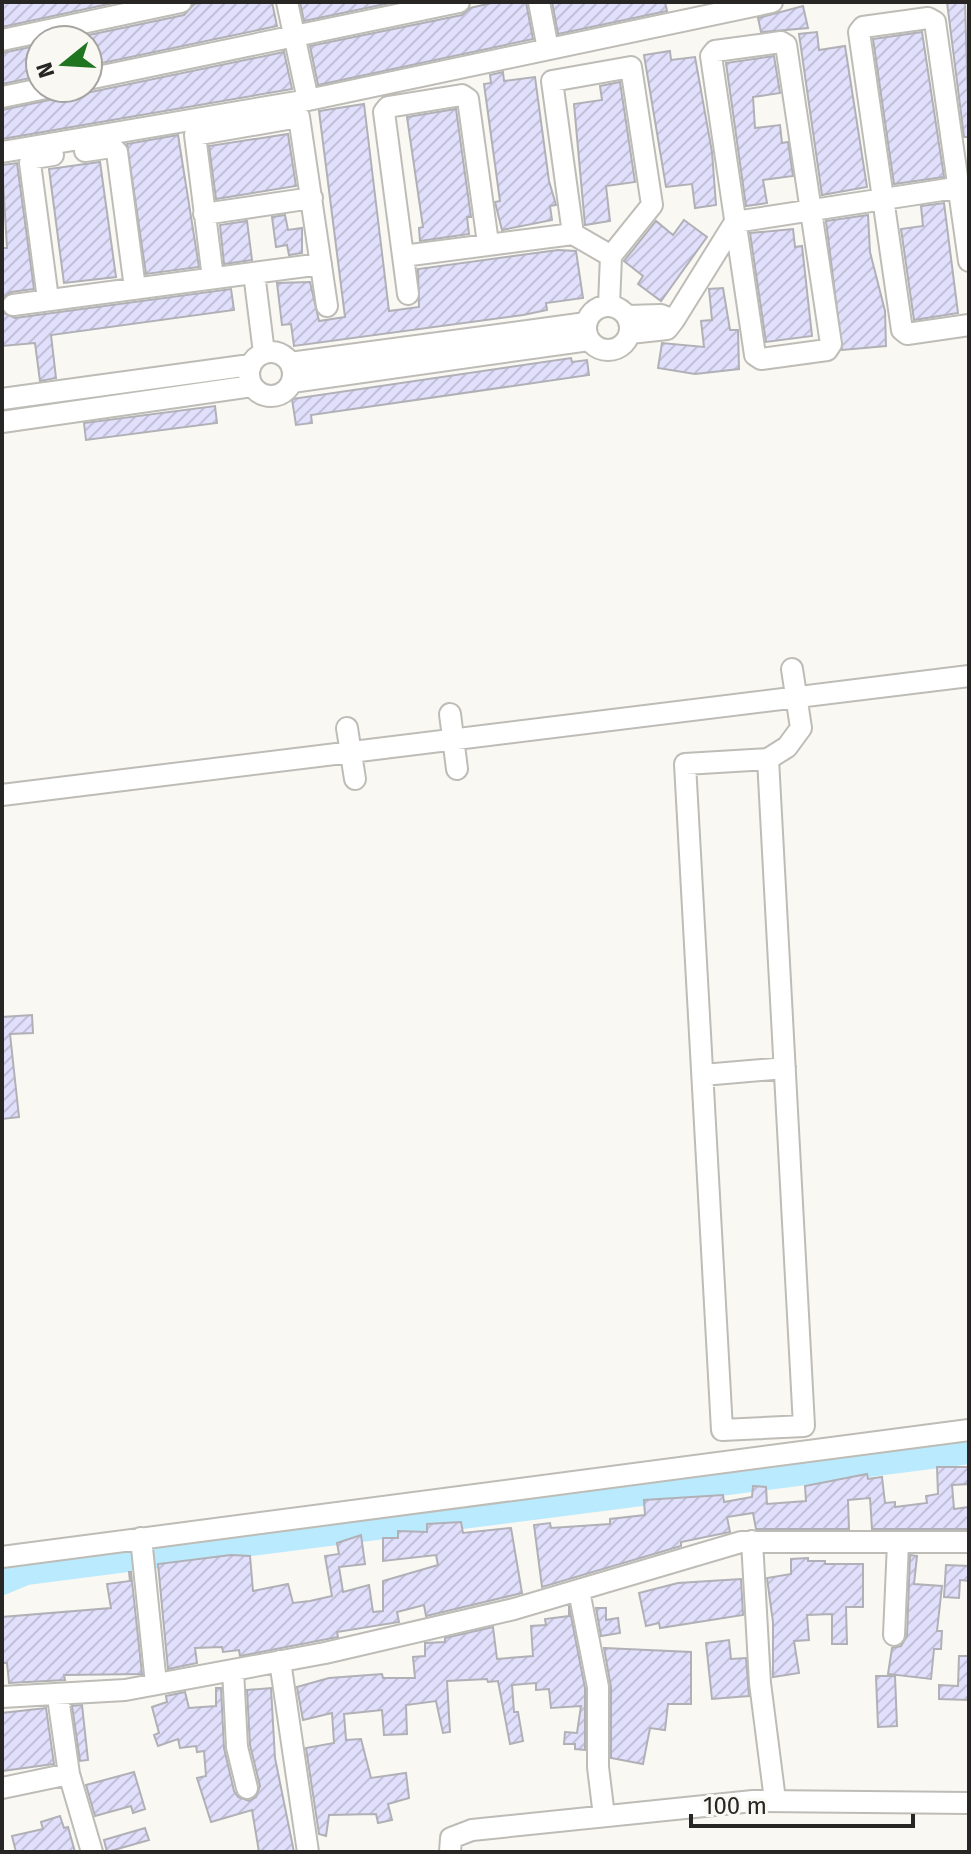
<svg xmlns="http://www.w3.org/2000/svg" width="971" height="1854" font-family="'Fira Sans',sans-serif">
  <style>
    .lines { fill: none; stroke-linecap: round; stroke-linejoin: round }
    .river { stroke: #baeafd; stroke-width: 26 }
    .building { fill: url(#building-hatch); stroke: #b0b0b6; stroke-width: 2 }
    .minor-casing { stroke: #bebcb6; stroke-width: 24 }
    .minor { stroke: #fff; stroke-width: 20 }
  </style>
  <defs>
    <pattern id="building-hatch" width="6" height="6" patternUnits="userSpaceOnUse" patternTransform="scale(2)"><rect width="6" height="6" fill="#e1e0fc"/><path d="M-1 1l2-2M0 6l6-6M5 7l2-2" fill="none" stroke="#c1c0d8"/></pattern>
  </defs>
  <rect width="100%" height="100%" fill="#faf8f2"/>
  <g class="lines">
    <path class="river" d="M2,1582L26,1572L969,1451"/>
  </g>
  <path class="building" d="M2,2H118L2,27Z
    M202,2H272L277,26L88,66V40H65L184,15L194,4Z
    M300,2H395L304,21Z
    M496,2H526L533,39L318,85L310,46L462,15L470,8Z
    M552,2H665L667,11L558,34Z
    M947,2H965L969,137H964Z
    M803,6L808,28L761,32L758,18Z
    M817,32L819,50L845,46L867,187L822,195L799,34Z
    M922,32L944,177L894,184L873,39Z
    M40,45V76L2,84V53Z
    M670,51L671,60L695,57L712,152L716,205L695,208L692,184L666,187L644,55Z
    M284,52L292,89L2,139V110L49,100L59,89L91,92Z
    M774,56L780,93L753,97L755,128L780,125L782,143L788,142L793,176L763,180L767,203L746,206L726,63Z
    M503,72L504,81L535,77L549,181L556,205L550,206L552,220L502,230L495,202L500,201L484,84L491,83L490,75Z
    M620,82L635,182L606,186L610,221L585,225L574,104L602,100L600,86Z
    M364,104L389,311L419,307L418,269L558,250L576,251L583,298L546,303L547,310L523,315L294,346L291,324L282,325L277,283L310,282L319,321L345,317L319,111Z
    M456,109L471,217H467L469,234L420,241L419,228L423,227L407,117Z
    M288,134L296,186L216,199L209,146Z
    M178,135L199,267L146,274L127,144Z
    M100,162L116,277L64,283L49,169Z
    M17,163L34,289L11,292L2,299V248H7L2,165Z
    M944,203L958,313L914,320L901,229L923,226L921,206Z
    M285,215L288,230L302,228V253L289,255L287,245L276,247L272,217Z
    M868,215L870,252L885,311L886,346L842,350L826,221Z
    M684,220L707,237L661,301L638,284L643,276L624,261L656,221L673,235Z
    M247,221L252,260L224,264L220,225Z
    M793,229L795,247L802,246L812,336L766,342L750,233Z
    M723,288L730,330H738L739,369L695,374L658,368L662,343L704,347L701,321L712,320L709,289Z
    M231,289L234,310L51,335L56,378L40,381L35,343L2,346V312L15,318Z
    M571,358L572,362L587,360L589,375L311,415L312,423L296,425L292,399Z
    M215,406L217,423L86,440L84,423Z
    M32,1015L33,1033L10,1034L19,1117L2,1119V1017Z
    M937,1467H969V1484L952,1485L954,1509L969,1507V1529H872L870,1498L848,1500L849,1529H756L753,1513L727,1517L730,1532L681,1542V1546L542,1587L534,1525L550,1523L551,1528L610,1524V1519L645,1515L644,1500L723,1495L724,1502L752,1497L753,1486L766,1487L767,1504L806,1501L805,1486L867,1474L868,1479L882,1477L885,1503L895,1502V1507L927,1503L926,1496L938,1494Z
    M461,1522L463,1533L511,1528L522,1593L426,1616L424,1605L397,1612L399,1622L337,1632L338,1637L240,1656L239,1650L223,1652L222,1647L195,1648L197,1663L168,1669L158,1564L231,1555L250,1556L253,1591L288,1584L293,1603L310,1601L332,1596L325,1556L339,1554L337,1543L361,1535L365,1564L339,1567L343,1592L369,1585L373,1612L383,1611V1581L438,1565L436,1555L383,1561V1538H398V1531L427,1532V1524Z
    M910,1555L917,1556L914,1584L942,1586L937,1631H942L941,1649H934L931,1679L888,1674L892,1648L901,1646L907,1636Z
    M808,1558V1561H825V1564H863V1607H846L847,1644H832V1614L807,1615L809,1640L794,1641L799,1673L773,1677V1622L767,1578L791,1574V1559Z
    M946,1565L969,1566V1581L960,1580L959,1598L944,1597Z
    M129,1572H131L142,1674L64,1675L65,1680L9,1683L7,1663H2V1617L111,1608L107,1584L130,1581Z
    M741,1579L743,1615L660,1628L659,1623L646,1626L639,1593L678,1583Z
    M569,1606L585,1688V1750L575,1749V1744H564L565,1732L577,1733L581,1706L551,1708L549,1689L536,1690V1683L512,1685L514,1712H518L523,1741L510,1744L498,1681L488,1682L487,1679L447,1681L450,1732L443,1733L436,1701L406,1705L407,1734L384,1735L382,1710L344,1714L346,1740L361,1739L371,1778L406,1773L409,1798L388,1804L392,1820L378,1823L376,1814L329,1815L326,1836L319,1834L306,1748L334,1743L332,1713L303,1720L297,1687L329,1678L382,1674L383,1678H415L413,1657L425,1656V1643L445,1642V1638L493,1627L497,1659L533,1656L531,1626L546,1625L545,1619L569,1616Z
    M596,1608H606V1620L618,1618L620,1633L601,1636Z
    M729,1640L731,1659L746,1658L749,1696L712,1699L706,1643Z
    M604,1648L691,1652V1704H668L665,1730L650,1728L643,1764L611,1758V1687Z
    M959,1656H969V1700L939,1699V1685L958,1686Z
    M876,1676H895L897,1726L878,1727Z
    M216,1688H221L224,1748L234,1791L238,1797L249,1801L256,1797L260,1786L250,1745L247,1690L271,1688L275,1758L294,1852H259L252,1810L211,1822L197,1778L206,1776L204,1751L197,1752L196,1746L180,1748L178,1739L158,1746L154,1735L159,1733L152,1707L167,1702L166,1696L185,1692L189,1708L216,1706Z
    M82,1705L88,1760L80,1761L72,1706Z
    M46,1708L54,1764L2,1771V1713Z
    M134,1772L145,1809L133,1813L131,1806L95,1816L86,1785Z
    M60,1816L64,1828L68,1827L75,1852H16L12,1836L43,1829L41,1822Z
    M145,1828L149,1840L107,1852L104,1840Z"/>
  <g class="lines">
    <defs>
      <path id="minor" d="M287,2L308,100
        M539,2L548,49
        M2,40L181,2
        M781,42L786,45L831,344L827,350L761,359L755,355L711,56L715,51Z
        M88,79L459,2
        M2,97L46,88
        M85,151L112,147L117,152L135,288
        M2,152L308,100L772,2
        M204,214L312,198
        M573,234L552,81L631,67L652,205L611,256L609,305
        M403,256L573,234L611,256
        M969,261L935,22L928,18L863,27L859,32L902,330L907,334L969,325
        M254,273L264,353
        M213,278L195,135L299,117L327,306
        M408,294L384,112L388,107L462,95L468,99L488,243
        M48,299L30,163L34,158L53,155
        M13,305L321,264
        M586 328a22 22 0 1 1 44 0a22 22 0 1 1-44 0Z
        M628,316L661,315L674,320L667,329L630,333
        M674,320L735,222L968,186
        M249 374a22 22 0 1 1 44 0a22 22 0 1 1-44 0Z
        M290,363L586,323
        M292,382L589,340
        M2,399L250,365
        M2,422L252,386
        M450,714L457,769
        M347,728L355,779
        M768,759L804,1426L722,1430L685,764Z
        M768,759L787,747L801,728L792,669
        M2,795L969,676
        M703,1075L785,1068
        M141,1538L156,1684
        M752,1541L760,1683L775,1800
        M2,1557L969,1430
        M579,1591L598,1687V1767L604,1816
        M894,1635L898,1543
        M280,1661L308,1852
        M233,1670L237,1747L247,1788
        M2,1697L125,1690L325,1653L514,1609L741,1542H969
        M58,1697L69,1774L92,1852
        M2,1788L69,1774
        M450,1852L451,1838L472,1830L753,1801L969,1803"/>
    </defs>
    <use href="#minor" class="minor-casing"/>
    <use href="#minor" class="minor"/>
  </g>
  <rect width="971" height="1854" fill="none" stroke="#272624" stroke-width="8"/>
  <g transform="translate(64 64) rotate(252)"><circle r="38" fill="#faf8f2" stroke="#a6a4a0" stroke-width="2"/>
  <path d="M0-6L14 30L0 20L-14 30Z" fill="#207521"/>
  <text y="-12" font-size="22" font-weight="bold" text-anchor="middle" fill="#272624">N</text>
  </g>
  <path d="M691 1814v12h222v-12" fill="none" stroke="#272624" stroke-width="4"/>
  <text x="703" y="1814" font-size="24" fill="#272624" stroke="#faf8f2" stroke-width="6" paint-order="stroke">100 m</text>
</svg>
